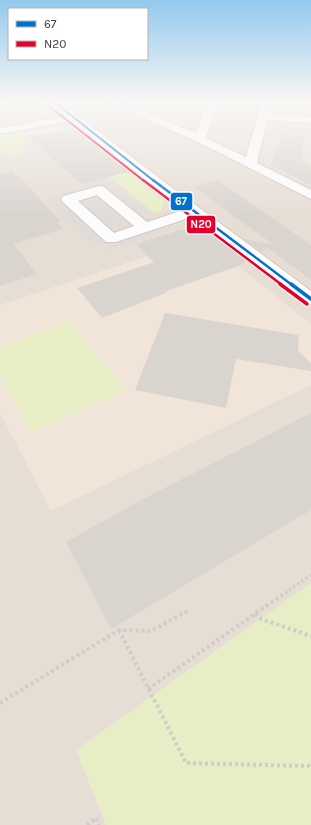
<svg xmlns="http://www.w3.org/2000/svg" width="311" height="825" font-family="Karla,sans-serif">
  <style>
    .residential { fill: #e6ddd5 }
    .education { fill: #f1e5d9 }
    .green { fill: #e7eec5 }
    .parking { fill: #e1dcd8 }
    .building { fill: #dad4cf }
    .lines { fill: none; stroke-linecap: round; stroke-linejoin: round }
    .minor-casing { stroke: #cec9c4; stroke-width: 2 }
    .path-far1 { stroke: #d2ccc9; stroke-width: 3; stroke-dasharray: 2.5 2.5; stroke-linecap: butt }
    .path { stroke: #d2ccc9; stroke-width: 4; stroke-dasharray: 3 3; stroke-linecap: butt }
    .minor { fill: #fdfcfc; fill-rule: evenodd }
    .bus-1-far2-casing { stroke: #fff; stroke-width: 3.5 }
    .bus-1-far1-casing { stroke: #fff; stroke-width: 4.5 }
    .bus-1-casing { stroke: #fff; stroke-width: 6 }
    .bus-2-far2-casing { stroke: #fff; stroke-width: 3.5 }
    .bus-2-far1-casing { stroke: #fff; stroke-width: 4.5 }
    .bus-2-casing { stroke: #fff; stroke-width: 6 }
    .bus-1-far2 { stroke: #0072ce; stroke-width: 2 }
    .bus-1-far1 { stroke: #0072ce; stroke-width: 2.5 }
    .bus-1 { stroke: #0072ce; stroke-width: 3.5 }
    .bus-2-far2 { stroke: #e4002b; stroke-width: 2 }
    .bus-2-far1 { stroke: #e4002b; stroke-width: 2.5 }
    .bus-2 { stroke: #e4002b; stroke-width: 3.5 }
    .line-badge { stroke: #fff; stroke-width: 1.5 }
    .badge-label { font-size: 11px; text-anchor: middle; font-weight: bold; fill: #fff }
  </style>
  <rect width="100%" height="100%" fill="#f2ede8"/>
  <path class="residential" d="M0,101H311V825H0Z"/>
  <path class="education" d="M147,256L179,287L238,266L311,324V385L51,511L0,413V305Z"/>
  <path class="green" d="M57,126L71,128L34,136L29,132Z
    M21,130L24,140V151L13,158L0,153V134Z
    M128,172L165,202L161,211L154,213L110,177Z
    M70,321L126,391L31,432L0,375V347Z
    M311,583V825H106L76,750Z"/>
  <path class="parking" d="M0,101H36L49,111L19,117Z
    M102,182L111,183L107,189L109,191L118,188L147,212L138,215L142,219L158,218L173,229L111,249L105,243L94,246L47,197Z"/>
  <path class="building" d="M73,129L108,156L128,172L81,184L30,138Z
    M281,134L304,137L301,161L311,167V185L271,165L276,145L278,146Z
    M12,171L16,177L19,176L60,221L57,222L63,229L13,244L37,274L0,286V174Z
    M217,180L311,245V280L268,248L261,252L244,239L274,245L194,187Z
    M193,229L210,233L247,261L238,266L166,291L168,292L102,318L77,288L154,262L136,244L180,230Z
    M165,313L299,335L298,351L311,363V371L236,359L226,408L135,390Z
    M311,413V510L111,629L66,542L145,498Z"/>
  <g class="lines">
    <defs>
      <path id="minor" d="M48,101H59L158,177L311,291V304L305,303L192,217L116,242H106L63,202L61,199L63,196L99,186L104,187L147,222L184,210L71,121L0,134V128L65,116ZM97,195L134,226L114,233L78,201Z
        M104,101H117L196,133L208,101H218L206,138L246,157L262,101H272L269,113L311,117V123L267,120L257,163L311,190V199L196,141Z"/>
    </defs>
    <use href="#minor" class="minor-casing"/>
    <path class="path-far1" d="M281,596L311,575"/>
    <path class="path" d="M255,614L261,619L311,636
      M119,630L186,763L309,766L311,768
      M148,689L282,595
      M0,703L119,630L151,631L189,610
      M87,825L96,818L99,825"/>
    <use href="#minor" class="minor"/>
    <defs>
      <path id="bus-1-far2" d="M53,101L154,181"/>
      <path id="bus-1-far1" d="M153,180L292,285"/>
      <path id="bus-1" d="M291,284L311,299"/>
      <path id="bus-2-far2" d="M49,106L144,181"/>
      <path id="bus-2-far1" d="M143,180L282,285"/>
      <path id="bus-2" d="M280,284L307,304"/>
    </defs>
    <use href="#bus-1-far2" class="bus-1-far2-casing"/>
    <use href="#bus-1-far1" class="bus-1-far1-casing"/>
    <use href="#bus-1" class="bus-1-casing"/>
    <use href="#bus-2-far2" class="bus-2-far2-casing"/>
    <use href="#bus-2-far1" class="bus-2-far1-casing"/>
    <use href="#bus-2" class="bus-2-casing"/>
    <use href="#bus-1-far2" class="bus-1-far2"/>
    <use href="#bus-1-far1" class="bus-1-far1"/>
    <use href="#bus-1" class="bus-1"/>
    <use href="#bus-2-far2" class="bus-2-far2"/>
    <use href="#bus-2-far1" class="bus-2-far1"/>
    <use href="#bus-2" class="bus-2"/>
  </g>
  <linearGradient id="sky" x2="0" y2="1"><stop stop-color="#93c9ed"/><stop offset="0.47" stop-color="#f9f7f5"/><stop offset="1" stop-color="#f9f7f5" stop-opacity="0"/></linearGradient>
  <rect width="311" height="216" fill="url(#sky)"/>
  <g class="line-badge">
    <rect x="170" y="192" width="23" height="19" rx="4" fill="#0072ce"/>
    <rect x="186" y="215" width="30" height="19" rx="4" fill="#e4002b"/>
  </g>
  <g class="badge-label">
    <text x="181" y="205">67</text>
    <text x="201" y="228">N20</text>
  </g>
  <rect x="8" y="8" width="140" height="52" fill="#ffffff" stroke="#b6b1ae"/>
  <rect x="16" y="21" width="20" height="6" fill="#0072ce" stroke="#b6b1ae"/>
  <text x="44" y="28" font-size="12" fill="#483c34">67</text>
  <rect x="16" y="41" width="20" height="6" fill="#e4002b" stroke="#b6b1ae"/>
  <text x="44" y="48" font-size="12" fill="#483c34">N20</text>
</svg>
